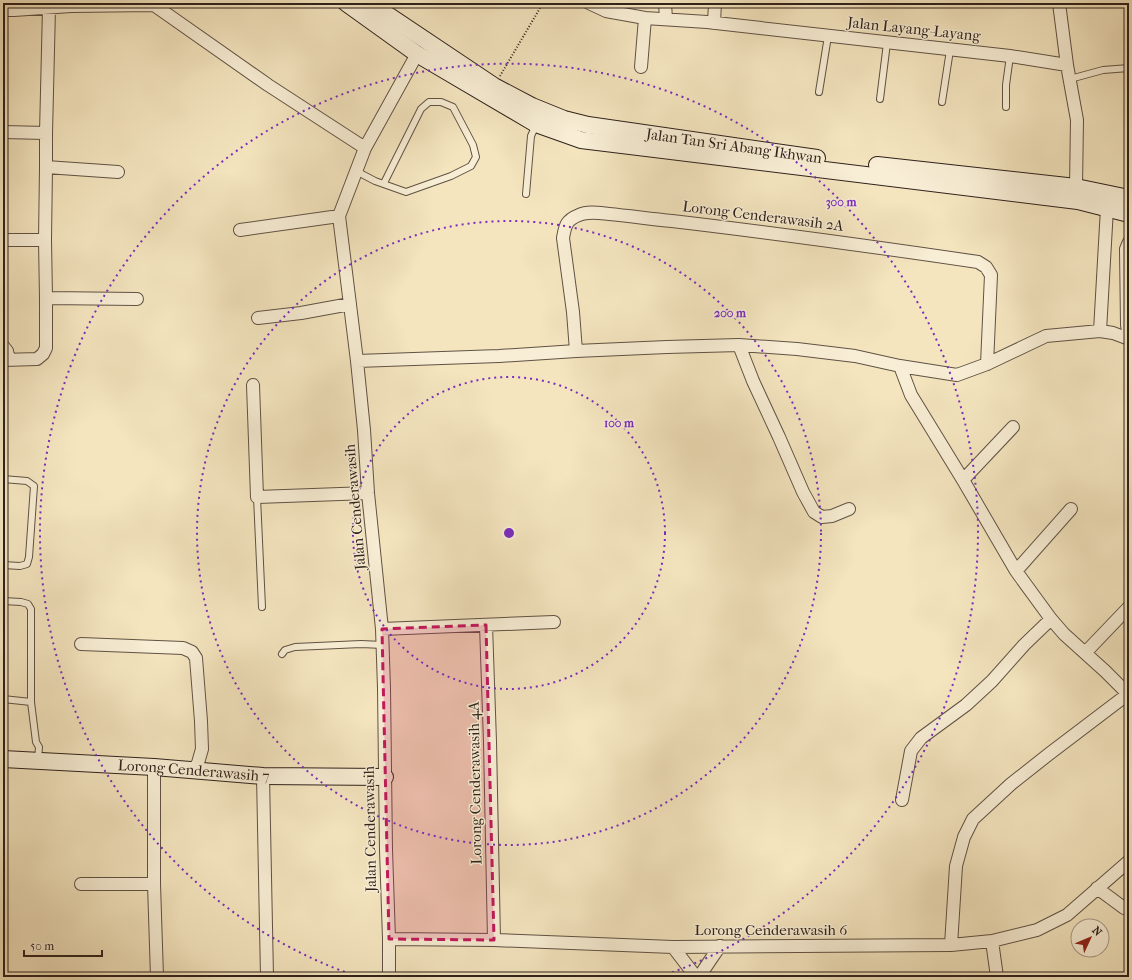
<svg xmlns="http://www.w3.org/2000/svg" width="1132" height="980" font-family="'IM FELL French Canon',serif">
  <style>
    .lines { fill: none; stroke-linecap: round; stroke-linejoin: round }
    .lane-casing { stroke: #605244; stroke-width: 8 }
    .street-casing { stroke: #605244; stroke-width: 14 }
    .secondary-casing { stroke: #2f211b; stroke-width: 18 }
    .path { stroke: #2f211b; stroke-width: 2; stroke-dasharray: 1 2; stroke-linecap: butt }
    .lane { stroke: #f8eed5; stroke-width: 6 }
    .street { stroke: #f8eed5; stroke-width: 12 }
    .secondary { stroke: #f8eed5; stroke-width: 16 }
    .marked { fill: #c2185b; fill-opacity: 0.2; stroke: #c2185b; stroke-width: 3; stroke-dasharray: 8 5; stroke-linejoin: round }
    .ring { fill: none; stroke: #7b2cbf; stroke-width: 2; stroke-dasharray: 2 4 }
    .labels { text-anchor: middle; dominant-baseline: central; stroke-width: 3; stroke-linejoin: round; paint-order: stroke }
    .street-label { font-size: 15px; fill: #2f211b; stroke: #f8eed5 }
    .centre { fill: #7b2cbf; stroke: #f8eed5; stroke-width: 2 }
    .ring-label { font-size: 12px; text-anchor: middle; font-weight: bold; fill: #7b2cbf; stroke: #f8eed5; stroke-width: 3; stroke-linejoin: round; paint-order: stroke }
  </style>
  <rect width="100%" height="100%" fill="#f4e5bf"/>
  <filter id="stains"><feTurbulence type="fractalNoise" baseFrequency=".005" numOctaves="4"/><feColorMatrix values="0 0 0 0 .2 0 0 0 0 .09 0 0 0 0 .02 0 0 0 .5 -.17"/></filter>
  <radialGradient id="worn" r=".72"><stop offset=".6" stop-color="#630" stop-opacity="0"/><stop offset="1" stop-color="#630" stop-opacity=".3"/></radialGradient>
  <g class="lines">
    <defs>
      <path id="lane" d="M1070,79L1103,70L1129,68
        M819,92L828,36
        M880,99L887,43
        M942,102L950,50
        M1006,107V85L1010,56
        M356,171L375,181L406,192L451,176L471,166L476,157L473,145L453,107L441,102H429L421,109L384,183
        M526,194L531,136L536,125
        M3,479L27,481L34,486L29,557L27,564L20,566L3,565
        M257,497L262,607
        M3,601L21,602L28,604L31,609V702L36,742L39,747L38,760
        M282,654L285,650L295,647L361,644L383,645
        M3,699L31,702"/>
      <path id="street" d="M589,3L606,11L645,18L707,22L1010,56L1067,65L1077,120L1076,187
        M665,3L666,19
        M1059,3L1067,65
        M3,10H14L71,6L154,5L268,85L365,148
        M714,23L715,3
        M641,67L645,18
        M3,132L46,133
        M46,167L118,172
        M240,230L339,216
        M3,240H45
        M1129,242L1126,249L1127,325L1129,337
        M46,298L137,299
        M258,318L301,313L350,304
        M1100,331L1107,208
        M739,345L753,381L779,437L803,492L814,512L822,517L832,516L849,509
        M3,346L7,351L9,360
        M576,351L573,312L563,238C565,226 566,220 579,215C588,211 599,213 609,214C630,216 651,219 672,221C774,233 876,247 978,262L986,267L991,275L987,364
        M3,360L37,359L43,354L46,348V298L45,240L46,167V133L49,8
        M357,361L499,356L576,351L667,347L739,345L797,349L855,356L900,366L957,375L987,364L1046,336L1100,331L1113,333L1129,339
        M900,366L911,395L963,480L1016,571L1051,619L1064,634L1105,671L1129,695
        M253,385L257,497L368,493
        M963,480L1013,427
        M1016,571L1071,509
        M486,625L490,742L494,940
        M382,629L554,622
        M81,644L183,648L192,652L196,658L201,721L202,749L198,763L193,770
        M1085,653L1129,607
        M154,767V884L157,977
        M263,776L267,977
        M902,800L911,751L921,738L966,705L992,681L1024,645L1051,619
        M81,884H154
        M1097,888L1124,908L1129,909
        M389,939L494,940L673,947L951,945L992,941L1037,930L1067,915L1129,861
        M992,941L997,977
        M951,945L956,866L964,837L973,819L1011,784L1049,754L1128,694
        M673,947L696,977
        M389,977V939L386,850L384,688L382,629L368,493L364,430L357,361L339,216L365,148L417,54
        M699,977L711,959L720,946"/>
      <g id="secondary">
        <path d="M346,3L417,54L536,124L581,140L1078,201L1129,214"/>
        <path d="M370,3L494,86L532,106L564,119L588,125L817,158"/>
        <path d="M877,165L1076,187L1129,198"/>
        <path id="s1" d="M3,759L154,767L263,776L385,777"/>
      </g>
    </defs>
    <use href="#lane" class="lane-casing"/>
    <use href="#street" class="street-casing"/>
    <use href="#secondary" class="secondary-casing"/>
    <path class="path" d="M500,76L543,3"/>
    <use href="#lane" class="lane"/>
    <use href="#street" class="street"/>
    <use href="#secondary" class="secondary"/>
  </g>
  <path class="marked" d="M486,625L494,940L389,939L382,629Z"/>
  <g class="ring">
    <circle cx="509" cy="533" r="156"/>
    <circle cx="509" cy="533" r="312"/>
    <path d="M356 976A469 469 0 1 1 662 976"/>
  </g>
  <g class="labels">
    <g class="street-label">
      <text transform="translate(914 29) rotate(6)">Jalan Layang-Layang</text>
      <text transform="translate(734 146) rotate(8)">Jalan Tan Sri Abang Ikhwan</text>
      <text transform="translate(763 216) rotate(7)">Lorong Cenderawasih 2A</text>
      <text transform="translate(355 507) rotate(-95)">Jalan Cenderawasih</text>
      <text stroke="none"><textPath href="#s1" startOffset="191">Lorong Cenderawasih 7</textPath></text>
      <text transform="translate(475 783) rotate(-91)">Lorong Cenderawasih 4A</text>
      <text transform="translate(370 829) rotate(-91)">Jalan Cenderawasih</text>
      <text x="771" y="930">Lorong Cenderawasih 6</text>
    </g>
  </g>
  <circle cx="509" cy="533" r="6" class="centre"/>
  <g class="ring-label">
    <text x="841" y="206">300 m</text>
    <text x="730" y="317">200 m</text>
    <text x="619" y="427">100 m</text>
  </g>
  <rect width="1132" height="980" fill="none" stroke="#f4e5bf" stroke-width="16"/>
  <rect x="4" y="4" width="1124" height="972" fill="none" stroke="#2f211b" stroke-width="2"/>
  <rect x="8" y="8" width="1116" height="964" fill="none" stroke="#2f211b"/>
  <g transform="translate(1090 938) rotate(46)"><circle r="19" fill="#f8eed5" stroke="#a89c8b"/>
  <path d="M0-3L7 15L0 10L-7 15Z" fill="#8f2418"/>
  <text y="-6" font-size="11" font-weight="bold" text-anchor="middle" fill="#2f211b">N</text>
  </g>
  <path d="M24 950v6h78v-6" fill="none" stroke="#2f211b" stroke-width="2"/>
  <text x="30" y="950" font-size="12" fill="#2f211b" stroke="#f8eed5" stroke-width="3" paint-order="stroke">50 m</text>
  <rect width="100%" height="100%" filter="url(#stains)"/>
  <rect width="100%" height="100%" fill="url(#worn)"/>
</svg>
